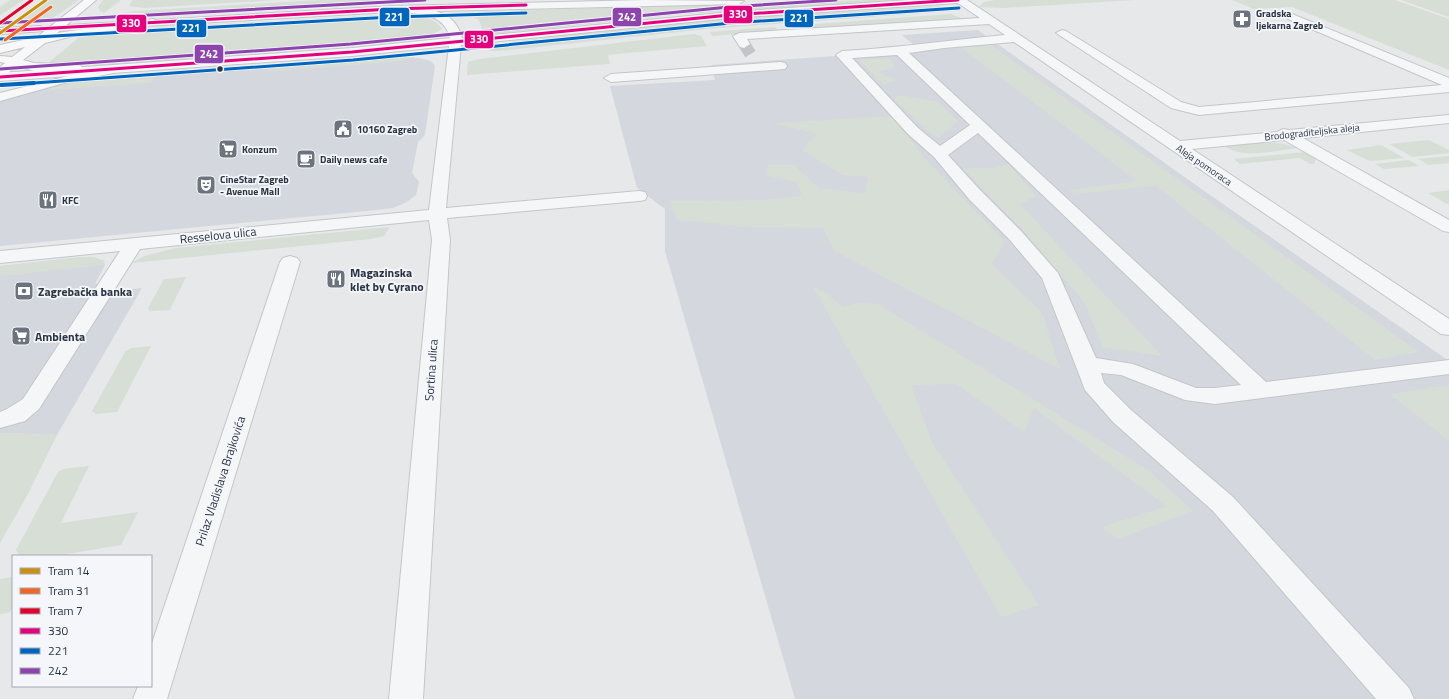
<svg xmlns="http://www.w3.org/2000/svg" width="1449" height="699" font-family="'Titillium Web',sans-serif">
  <style>
    .built { fill: #d4d7dd }
    .green { fill: #d6ded6 }
    .lines { fill: none; stroke-linecap: round; stroke-linejoin: round }
    .minor-tunnel { stroke: #c1c4c9; stroke-width: 12; stroke-dasharray: 12 6; stroke-linecap: butt }
    .minor-casing { stroke: #c4c6c8; stroke-width: 2 }
    .major-casing { stroke: #c2c5c8; stroke-width: 2 }
    .minor { fill: #f5f6f7; fill-rule: evenodd }
    .major { fill: #f8f8f8; fill-rule: evenodd }
    .bus-1-casing { stroke: #f4f6f9; stroke-width: 4.5 }
    .bus-2-far1-casing { stroke: #f4f6f9; stroke-width: 4.5 }
    .bus-2-casing { stroke: #f4f6f9; stroke-width: 6 }
    .bus-3-casing { stroke: #f4f6f9; stroke-width: 4.5 }
    .bus-1 { stroke: #e5007d; stroke-width: 3 }
    .bus-2-far1 { stroke: #0065bd; stroke-width: 3 }
    .bus-2 { stroke: #0065bd; stroke-width: 4 }
    .bus-3 { stroke: #8e44ad; stroke-width: 3 }
    .tram-1-casing { stroke: #f4f6f9; stroke-width: 4.5 }
    .tram-2-casing { stroke: #f4f6f9; stroke-width: 4.5 }
    .tram-3-casing { stroke: #f4f6f9; stroke-width: 4.5 }
    .tram-1 { stroke: #ce8f0e; stroke-width: 3 }
    .tram-2 { stroke: #f26522; stroke-width: 3 }
    .tram-3 { stroke: #e4002b; stroke-width: 3 }
    .bus-dot { fill: #2b3445; stroke: #f4f6f9; stroke-width: 1.5 }
    .labels { text-anchor: middle; dominant-baseline: central; stroke-width: 3.5; stroke-linejoin: round; paint-order: stroke }
    .far-poi-label { font-size: 10px; font-weight: bold; fill: #2b3445; stroke: #f4f6f9; text-anchor: start }
    .far-street-label { font-size: 10px; fill: #2b3445; stroke: #f4f6f9 }
    .street-label { font-size: 12px; fill: #2b3445; stroke: #f4f6f9 }
    .poi-label { font-size: 12px; font-weight: bold; fill: #2b3445; stroke: #f4f6f9; text-anchor: start }
    .line-badge { stroke: #f4f6f9; stroke-width: 1.5 }
    .badge-label { font-size: 11px; text-anchor: middle; font-weight: bold; fill: #fff }
  </style>
  <rect width="100%" height="100%" fill="#e6e8ea"/>
  <path class="built" d="M978,30L1200,188L1449,361V699H795L665,251V209L637,188L610,86L715,80L711,65L920,50L902,35Z
    M393,57L420,58L431,61L435,66L425,135L418,142L412,173L419,182L416,195L407,202L393,208L377,210L0,246V101L12,96L87,78L243,70L328,61Z
    M82,257H93L104,261L105,265L95,284L121,281L115,291L142,288L57,435L0,433V266Z"/>
  <path class="green" d="M10,0H24L0,15V7Z
    M50,0H79L53,18L22,20Z
    M103,0H121L104,13L100,11L98,7Z
    M133,0H276L143,8L129,6Z
    M321,0H431L161,17H132L111,15L136,11Z
    M866,0H918L683,14L484,35L479,20L465,12Z
    M996,0H1136L1004,8L979,7L984,2Z
    M1232,0H1395L1449,19V70L1292,7L1254,9Z
    M1401,0H1449V17Z
    M936,6L962,10L707,29L498,51H490L486,45L598,31L704,20Z
    M400,14C415,15 433,15 442,29C425,40 407,41 387,43L101,65L47,64L83,34L115,30Z
    M951,14L963,19L888,25L808,28L803,25Z
    M775,27L778,31L712,36L710,32Z
    M694,34L701,36L707,46L616,54L608,55L610,64L467,75L468,62L479,59Z
    M991,45L1419,352L1375,360L1156,186L1075,194L1069,190L1137,181L960,47Z
    M402,57H415L402,61L267,72L270,68L328,61Z
    M858,59H890L895,67L878,72L897,80L884,85Z
    M157,76L150,83L50,90L40,87L87,78Z
    M898,95L939,102L958,121L938,138L927,130L894,99Z
    M892,116L923,156L1005,242L992,264L1042,313L1060,369L834,251L823,228L751,227L677,220L670,201L765,200L802,196L796,182L767,176L768,165H794L819,188L865,193L868,177L842,175L802,150L817,134L773,123Z
    M1429,140L1449,150V153L1413,157L1389,144Z
    M1268,142L1284,144L1298,148C1277,150 1244,160 1225,146Z
    M1381,145L1404,158L1370,161L1347,150Z
    M1305,152L1316,159L1314,164H1310L1300,158L1240,164L1234,159Z
    M1449,156V163L1429,165L1418,159Z
    M1409,160L1419,166L1384,169L1375,164Z
    M1008,164L1036,196L1020,204L1162,356L1103,347L1084,302L1021,228L962,168H994Z
    M1449,190V205L1428,193Z
    M390,227L384,236L371,239L132,263L144,256L176,248Z
    M82,257H93L104,261L105,265L0,276V266Z
    M186,277L170,310L149,311L148,308L164,279Z
    M813,287L825,292L843,307L859,303L878,304L1148,470L1193,511L1118,539L1102,527L1166,506L1034,408L1024,432L956,384L911,385L932,442L1039,605L1001,617Z
    M151,346L117,412L96,414L92,411L125,352L131,348Z
    M1449,385V441L1390,394Z
    M0,433L57,435L28,494L0,543Z
    M89,466L61,523L138,512L121,545L55,556H20L16,550L58,472L63,469Z
    M13,577V606L10,612L0,614V579Z"/>
  <g class="lines">
    <path class="minor-tunnel" d="M744,44L751,55"/>
    <defs>
      <path id="minor" d="M645,0L744,1L739,4L436,11C450,16 458,23 462,38L730,12L910,0H967L1180,141L1277,132L1283,129L1289,130L1449,115V123L1303,138L1449,220V232L1443,231L1284,140L1192,149L1449,319V335L1441,334L1014,42L944,48L909,53L1266,382L1449,360V374L1215,404L1185,400L1121,375L1101,373L1104,383L1131,410L1233,497L1409,688L1414,699H1376L1213,511L1113,422L1085,390L1042,278L1009,239L969,199L934,157L908,134L836,55L842,51C896,48 950,40 1005,35L989,24L747,39L750,44L744,48L740,47L733,36L739,33L980,18L958,3L730,18L461,45L446,208L639,191L645,192L647,196L645,200L639,201L447,218L450,240L423,699H389L432,240L429,220L140,249L39,409L25,421L0,428V412L7,409L23,399L120,251L0,263V251L429,210L449,46L352,56L0,81V73L352,48L450,38C444,11 415,14 392,12L55,31L49,28L51,26L392,6ZM897,55L970,125L940,146L918,128L852,58ZM978,133L1241,385L1215,388H1196L1133,364L1096,358L1058,273L1021,231L981,191L948,155Z
        M1292,14L1449,78V92L1199,115L1171,108L1056,33L1062,30L1066,31L1181,102L1199,107L1442,85L1288,19L1286,17L1288,15Z
        M781,62L785,63L787,66L785,69L611,82L604,78L611,74Z
        M290,256L297,258L300,262L167,699H133L138,686H151V646L280,262L283,258Z"/>
      <path id="major" d="M84,0H96L57,33L153,19L159,22L153,25L73,36L45,43L23,60L34,63L76,65L81,66L82,69L81,72L34,71L16,66L5,76L0,77V67L5,63L0,62V56L12,57L25,47L0,53V45L37,37Z
        M40,26L46,29L44,31L0,34V28Z
        M108,66L114,70L113,73L64,83L0,101V93Z"/>
    </defs>
    <use href="#minor" class="minor-casing"/>
    <use href="#major" class="major-casing"/>
    <use href="#minor" class="minor"/>
    <use href="#major" class="major"/>
    <defs>
      <path id="bus-1" d="M0,31L392,9L526,5
        M0,77L352,52L730,15L958,0"/>
      <path id="bus-2-far1" d="M0,39L392,17L526,13
        M20,84L353,60L731,23L959,8"/>
      <path id="bus-2" d="M1,85L34,83"/>
      <path id="bus-3" d="M0,23L425,0
        M0,69L351,44L729,7L836,0"/>
    </defs>
    <use href="#bus-1" class="bus-1-casing"/>
    <use href="#bus-2-far1" class="bus-2-far1-casing"/>
    <use href="#bus-2" class="bus-2-casing"/>
    <use href="#bus-3" class="bus-3-casing"/>
    <use href="#bus-1" class="bus-1"/>
    <use href="#bus-2-far1" class="bus-2-far1"/>
    <use href="#bus-2" class="bus-2"/>
    <use href="#bus-3" class="bus-3"/>
    <defs>
      <path id="tram-1" d="M0,33L46,0"/>
      <path id="tram-2" d="M5,40L51,7"/>
      <path id="tram-3" d="M0,23L32,0"/>
    </defs>
    <use href="#tram-1" class="tram-1-casing"/>
    <use href="#tram-2" class="tram-2-casing"/>
    <use href="#tram-3" class="tram-3-casing"/>
    <use href="#tram-1" class="tram-1"/>
    <use href="#tram-2" class="tram-2"/>
    <use href="#tram-3" class="tram-3"/>
  </g>
  <defs>
    <symbol id="pharmacy-square" viewBox="-11 -11 22 22"><rect x="-9" y="-9" width="18" height="18" rx="4" fill="#6c737f" stroke="#f4f6f9"/><path d="M-2-6h4v4h4v4h-4v4h-4v-4h-4v-4h4Z" fill="#fff"/></symbol>
    <symbol id="civic-square" viewBox="-11 -11 22 22"><rect x="-9" y="-9" width="18" height="18" rx="4" fill="#6c737f" stroke="#f4f6f9"/><path d="M-.6-6.5H3V-4.5H.6V-3L4-1V1h2V6H-6V1h2V-1L-.6-3ZM-1.2 2.5V6h2.4V2.5Z" fill="#fff"/></symbol>
    <symbol id="supermarket-square" viewBox="-11 -11 22 22"><rect x="-9" y="-9" width="18" height="18" rx="4" fill="#6c737f" stroke="#f4f6f9"/><path d="M-6-5.5h2.5l.6 2H6L4.5 2H-2.5L-4.4-4H-6ZM-1.5 3.2a1.3 1.3 0 1 0 .1 0ZM3 3.2a1.3 1.3 0 1 0 .1 0Z" fill="#fff"/></symbol>
    <symbol id="cafe-square" viewBox="-11 -11 22 22"><rect x="-9" y="-9" width="18" height="18" rx="4" fill="#6c737f" stroke="#f4f6f9"/><path d="M-5.5-4.5H6V0H3Q3 3.5 0 3.5H-2.5Q-5.5 3.5-5.5 0ZM3-3.2v2h1.7v-2ZM-6 4.5H4V6H-6Z" fill="#fff"/></symbol>
    <symbol id="theatre-square" viewBox="-11 -11 22 22"><rect x="-9" y="-9" width="18" height="18" rx="4" fill="#6c737f" stroke="#f4f6f9"/><path d="M-5-5.5Q0-4 5-5.5V0Q5 5 0 6Q-5 5-5 0ZM-3.3-2.5H-1v1.5H-3.3ZM1-2.5H3.3v1.5H1ZM-2.8 1Q0 5.5 2.8 1Z" fill="#fff"/></symbol>
    <symbol id="restaurant-square" viewBox="-11 -11 22 22"><rect x="-9" y="-9" width="18" height="18" rx="4" fill="#6c737f" stroke="#f4f6f9"/><path d="M-5-6h1v4h1v-4h1v4h1v-4h1v5L-1.5 .5V6h-2V.5L-5-1ZM5-6V6H3V1.5H1.5Q1.5-4 5-6Z" fill="#fff"/></symbol>
    <symbol id="bank-square" viewBox="-11 -11 22 22"><rect x="-9" y="-9" width="18" height="18" rx="4" fill="#6c737f" stroke="#f4f6f9"/><path d="M-6-4H6V4H-6ZM0-2.3a2.3 2.3 0 1 0 0 4.6a2.3 2.3 0 1 0 0-4.6Z" fill="#fff"/></symbol>
  </defs>
  <g fill-rule="evenodd">
    <use href="#pharmacy-square" x="1231" y="8" width="22" height="22"/>
    <use href="#civic-square" x="332" y="118" width="22" height="22"/>
    <use href="#supermarket-square" x="217" y="138" width="22" height="22"/>
    <use href="#cafe-square" x="295" y="148" width="22" height="22"/>
    <use href="#theatre-square" x="195" y="174" width="22" height="22"/>
    <use href="#restaurant-square" x="37" y="189" width="22" height="22"/>
    <use href="#restaurant-square" x="325" y="268" width="22" height="22"/>
    <use href="#bank-square" x="13" y="280" width="22" height="22"/>
    <use href="#supermarket-square" x="10" y="325" width="22" height="22"/>
  </g>
  <circle class="bus-dot" cx="220" cy="69" r="3.5"/>
  <g class="labels">
    <g class="far-poi-label">
      <text x="1256" y="13">Gradska<tspan x="1256" dy="12">ljekarna Zagreb</tspan></text>
      <text x="357" y="129">10160 Zagreb</text>
      <text x="242" y="149">Konzum</text>
      <text x="320" y="159">Daily news cafe</text>
      <text x="220" y="179">CineStar Zagreb<tspan x="220" dy="12">- Avenue Mall</tspan></text>
      <text x="62" y="200">KFC</text>
    </g>
    <g class="far-street-label">
      <text transform="translate(1312 132) rotate(-6)">Brodograditeljska aleja</text>
      <text transform="translate(1204 165) rotate(34)">Aleja pomoraca</text>
    </g>
    <g class="street-label">
      <text transform="translate(218 235) rotate(-6)">Resselova ulica</text>
      <text transform="translate(431 370) rotate(-86)">Sortina ulica</text>
      <text transform="translate(220 481) rotate(-72)">Prilaz Vladislava Brajkovića</text>
    </g>
    <g class="poi-label">
      <text x="350" y="272">Magazinska<tspan x="350" dy="14">klet by Cyrano</tspan></text>
      <text x="38" y="291">Zagrebačka banka</text>
      <text x="35" y="336">Ambienta</text>
    </g>
  </g>
  <g class="line-badge">
    <rect x="723" y="5" width="30" height="19" rx="4" fill="#e5007d"/>
    <rect x="379" y="7" width="31" height="20" rx="4" fill="#0065bd"/>
    <rect x="612" y="7" width="30" height="20" rx="4" fill="#8e44ad"/>
    <rect x="784" y="9" width="30" height="19" rx="4" fill="#0065bd"/>
    <rect x="116" y="14" width="31" height="19" rx="4" fill="#e5007d"/>
    <rect x="176" y="19" width="31" height="19" rx="4" fill="#0065bd"/>
    <rect x="464" y="30" width="30" height="19" rx="4" fill="#e5007d"/>
    <rect x="194" y="44" width="30" height="20" rx="4" fill="#8e44ad"/>
  </g>
  <g class="badge-label">
    <text x="738" y="18">330</text>
    <text x="394" y="21">221</text>
    <text x="627" y="21">242</text>
    <text x="799" y="22">221</text>
    <text x="131" y="27">330</text>
    <text x="191" y="32">221</text>
    <text x="479" y="43">330</text>
    <text x="209" y="58">242</text>
  </g>
  <rect x="12" y="555" width="140" height="132" fill="#f4f6f9" stroke="#a4a8b1"/>
  <rect x="20" y="568" width="20" height="6" fill="#ce8f0e" stroke="#a4a8b1"/>
  <text x="48" y="575" font-size="12" fill="#2b3445">Tram 14</text>
  <rect x="20" y="588" width="20" height="6" fill="#f26522" stroke="#a4a8b1"/>
  <text x="48" y="595" font-size="12" fill="#2b3445">Tram 31</text>
  <rect x="20" y="608" width="20" height="6" fill="#e4002b" stroke="#a4a8b1"/>
  <text x="48" y="615" font-size="12" fill="#2b3445">Tram 7</text>
  <rect x="20" y="628" width="20" height="6" fill="#e5007d" stroke="#a4a8b1"/>
  <text x="48" y="635" font-size="12" fill="#2b3445">330</text>
  <rect x="20" y="648" width="20" height="6" fill="#0065bd" stroke="#a4a8b1"/>
  <text x="48" y="655" font-size="12" fill="#2b3445">221</text>
  <rect x="20" y="668" width="20" height="6" fill="#8e44ad" stroke="#a4a8b1"/>
  <text x="48" y="675" font-size="12" fill="#2b3445">242</text>
</svg>
